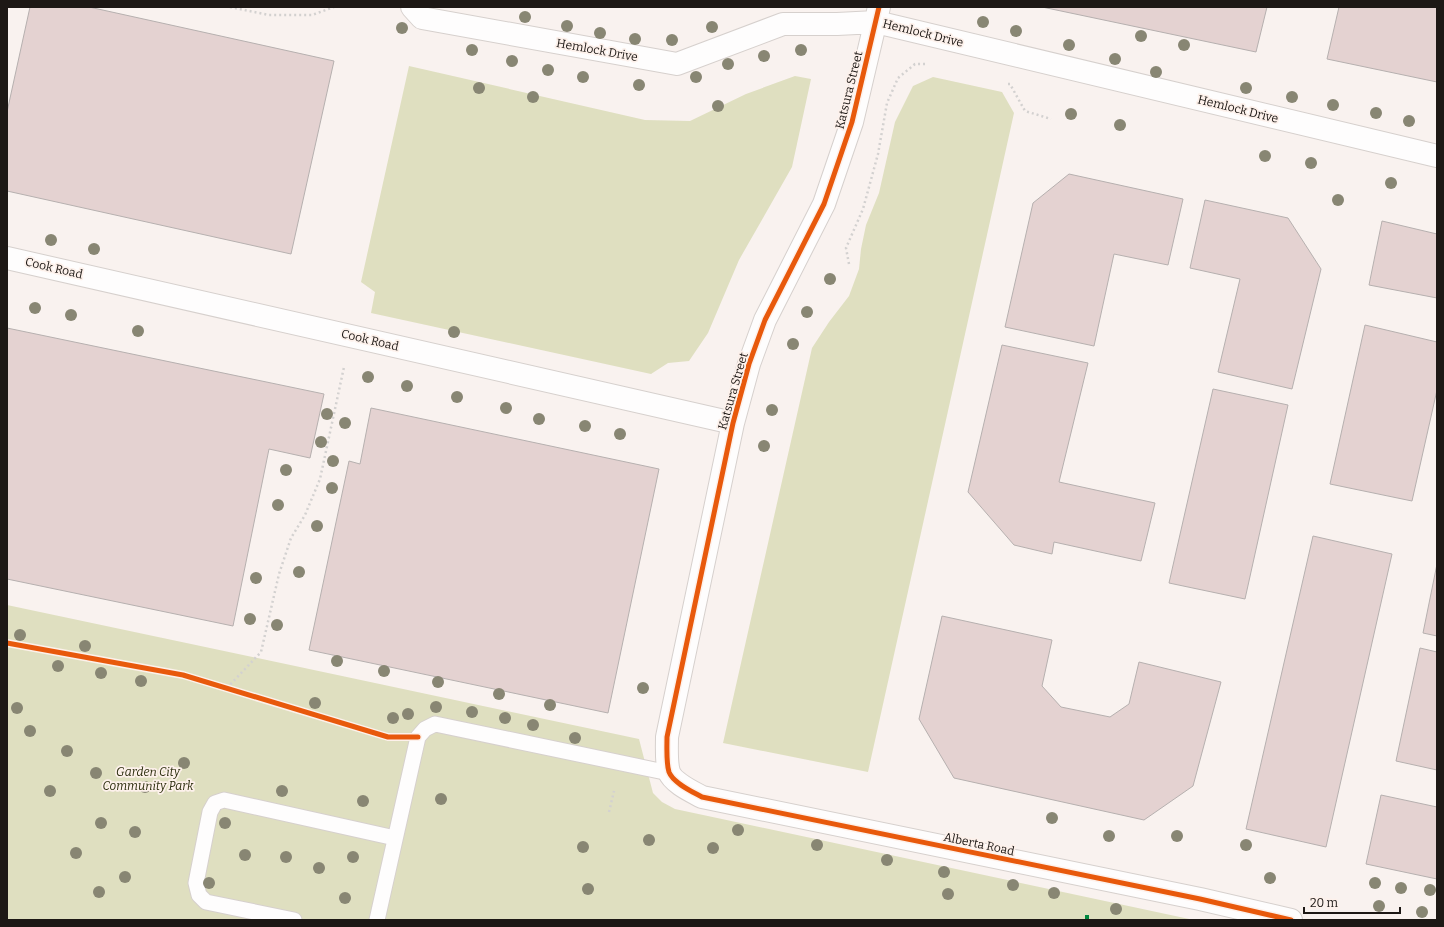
<svg xmlns="http://www.w3.org/2000/svg" width="1444" height="927" font-family="Bitter,serif">
  <style>
    .green { fill: #dfdfc0 }
    .building { fill: #e4d2d1; stroke: #b6b0af }
    .lines { fill: none; stroke-linecap: round; stroke-linejoin: round }
    .service-casing { stroke: #d6d0cd; stroke-width: 17 }
    .minor-casing { stroke: #d6d0cd; stroke-width: 24 }
    .path { stroke: #d3d1d0; stroke-width: 2.5; stroke-dasharray: 2 3; stroke-linecap: butt }
    .service { stroke: #fefdfd; stroke-width: 15 }
    .minor { stroke: #fefdfd; stroke-width: 22 }
    .quiet { stroke: #00873e; stroke-width: 4; stroke-dasharray: 8 4; stroke-linecap: butt }
    .cycleway-casing { stroke: #fdf1eb; stroke-width: 8 }
    .cycleway { stroke: #e8590c; stroke-width: 5 }
    .tree { fill: #888673 }
    .labels { text-anchor: middle; dominant-baseline: central; stroke-width: 3.5; stroke-linejoin: round; paint-order: stroke }
    .street-label { font-size: 12px; fill: #1d1815; stroke: #fdf1eb }
    .park-label { font-size: 12px; font-style: italic; fill: #2b2d0d; stroke: #fdf1eb }
  </style>
  <rect width="100%" height="100%" fill="#f9f2ef"/>
  <path class="green" d="M409,66L645,120L690,121L746,94L795,76L811,79L792,167L739,260L708,333L689,361L668,363L651,374L371,313L375,292L361,282Z
    M933,77L1002,92L1014,113L868,772L723,743L812,348L829,322L849,296L859,269L861,249L866,225L879,193L895,122L913,86Z
    M7,605L639,739L653,793L662,802L675,809L1194,920H7Z"/>
  <path class="building" d="M30,7H89L334,61L291,254L7,191V112Z
    M1042,7H1267L1256,52Z
    M1339,7H1437V82L1327,59Z
    M1069,174L1183,199L1168,265L1114,254L1094,346L1005,327L1033,203Z
    M1205,200L1288,218L1321,269L1292,389L1218,372L1240,279L1190,268Z
    M1382,221L1437,234V298L1369,285Z
    M1365,325L1437,342V390L1412,501L1330,484Z
    M7,328L324,394L310,458L269,449L233,626L7,579Z
    M1002,345L1088,363L1059,482L1155,503L1141,561L1054,542L1052,554L1014,545L968,492Z
    M1213,389L1288,405L1245,599L1169,583Z
    M371,408L659,469L608,713L309,650L349,461L360,464Z
    M1313,536L1392,554L1326,847L1246,829Z
    M1437,564V636L1423,633Z
    M942,616L1052,640L1042,686L1061,707L1110,717L1129,704L1139,662L1221,682L1193,786L1144,820L954,778L919,719Z
    M1420,648L1437,652V770L1396,761Z
    M1381,795L1437,807V879L1366,864Z"/>
  <g class="lines">
    <defs>
      <path id="service" d="M294,920L206,902L199,895L196,883L210,812L215,803L224,800L395,838
        M377,920L418,737L425,729L435,724L669,773"/>
      <path id="minor" d="M412,7L422,18L677,64L783,24H837L876,22L1437,156
        M879,7L852,122L824,204L765,320L749,364L733,423L667,737C667,747 666,763 669,772C673,783 693,792 702,797L1200,899L1291,920
        M7,258L733,423"/>
    </defs>
    <use href="#service" class="service-casing"/>
    <use href="#minor" class="minor-casing"/>
    <path class="path" d="M230,7L269,15H312L334,7
      M1008,84H1010L1025,111L1051,119
      M849,264L846,248L863,209L878,154L887,103L898,78L915,64H925
      M227,688L261,652L279,574L291,538L305,515L320,479L344,367
      M609,812L614,791"/>
    <use href="#service" class="service"/>
    <use href="#minor" class="minor"/>
    <path class="quiet" d="M1087,915V920"/>
    <defs>
      <path id="cycleway" d="M879,7L852,122L824,204L765,320L749,364L733,423L667,737C667,747 666,763 669,772C673,783 693,792 702,797L1200,899L1291,920
        M7,643L183,675L388,737H418"/>
    </defs>
    <use href="#cycleway" class="cycleway-casing"/>
    <use href="#cycleway" class="cycleway"/>
  </g>
  <g class="tree">
    <circle cx="525" cy="17" r="6"/>
    <circle cx="983" cy="22" r="6"/>
    <circle cx="567" cy="26" r="6"/>
    <circle cx="712" cy="27" r="6"/>
    <circle cx="402" cy="28" r="6"/>
    <circle cx="1016" cy="31" r="6"/>
    <circle cx="600" cy="33" r="6"/>
    <circle cx="1141" cy="36" r="6"/>
    <circle cx="635" cy="39" r="6"/>
    <circle cx="672" cy="40" r="6"/>
    <circle cx="1069" cy="45" r="6"/>
    <circle cx="1184" cy="45" r="6"/>
    <circle cx="472" cy="50" r="6"/>
    <circle cx="801" cy="50" r="6"/>
    <circle cx="764" cy="56" r="6"/>
    <circle cx="1115" cy="59" r="6"/>
    <circle cx="512" cy="61" r="6"/>
    <circle cx="728" cy="64" r="6"/>
    <circle cx="548" cy="70" r="6"/>
    <circle cx="1156" cy="72" r="6"/>
    <circle cx="583" cy="77" r="6"/>
    <circle cx="696" cy="77" r="6"/>
    <circle cx="639" cy="85" r="6"/>
    <circle cx="479" cy="88" r="6"/>
    <circle cx="1246" cy="88" r="6"/>
    <circle cx="533" cy="97" r="6"/>
    <circle cx="1292" cy="97" r="6"/>
    <circle cx="1333" cy="105" r="6"/>
    <circle cx="718" cy="106" r="6"/>
    <circle cx="1376" cy="113" r="6"/>
    <circle cx="1071" cy="114" r="6"/>
    <circle cx="1409" cy="121" r="6"/>
    <circle cx="1120" cy="125" r="6"/>
    <circle cx="1265" cy="156" r="6"/>
    <circle cx="1311" cy="163" r="6"/>
    <circle cx="1391" cy="183" r="6"/>
    <circle cx="1338" cy="200" r="6"/>
    <circle cx="51" cy="240" r="6"/>
    <circle cx="94" cy="249" r="6"/>
    <circle cx="830" cy="279" r="6"/>
    <circle cx="35" cy="308" r="6"/>
    <circle cx="807" cy="312" r="6"/>
    <circle cx="71" cy="315" r="6"/>
    <circle cx="138" cy="331" r="6"/>
    <circle cx="454" cy="332" r="6"/>
    <circle cx="793" cy="344" r="6"/>
    <circle cx="368" cy="377" r="6"/>
    <circle cx="407" cy="386" r="6"/>
    <circle cx="457" cy="397" r="6"/>
    <circle cx="506" cy="408" r="6"/>
    <circle cx="772" cy="410" r="6"/>
    <circle cx="327" cy="414" r="6"/>
    <circle cx="539" cy="419" r="6"/>
    <circle cx="345" cy="423" r="6"/>
    <circle cx="585" cy="426" r="6"/>
    <circle cx="620" cy="434" r="6"/>
    <circle cx="321" cy="442" r="6"/>
    <circle cx="764" cy="446" r="6"/>
    <circle cx="333" cy="461" r="6"/>
    <circle cx="286" cy="470" r="6"/>
    <circle cx="332" cy="488" r="6"/>
    <circle cx="278" cy="505" r="6"/>
    <circle cx="317" cy="526" r="6"/>
    <circle cx="299" cy="572" r="6"/>
    <circle cx="256" cy="578" r="6"/>
    <circle cx="250" cy="619" r="6"/>
    <circle cx="277" cy="625" r="6"/>
    <circle cx="20" cy="635" r="6"/>
    <circle cx="85" cy="646" r="6"/>
    <circle cx="337" cy="661" r="6"/>
    <circle cx="58" cy="666" r="6"/>
    <circle cx="384" cy="671" r="6"/>
    <circle cx="101" cy="673" r="6"/>
    <circle cx="141" cy="681" r="6"/>
    <circle cx="438" cy="682" r="6"/>
    <circle cx="643" cy="688" r="6"/>
    <circle cx="499" cy="694" r="6"/>
    <circle cx="315" cy="703" r="6"/>
    <circle cx="550" cy="705" r="6"/>
    <circle cx="436" cy="707" r="6"/>
    <circle cx="17" cy="708" r="6"/>
    <circle cx="472" cy="712" r="6"/>
    <circle cx="408" cy="714" r="6"/>
    <circle cx="393" cy="718" r="6"/>
    <circle cx="505" cy="718" r="6"/>
    <circle cx="533" cy="725" r="6"/>
    <circle cx="30" cy="731" r="6"/>
    <circle cx="575" cy="738" r="6"/>
    <circle cx="67" cy="751" r="6"/>
    <circle cx="184" cy="763" r="6"/>
    <circle cx="96" cy="773" r="6"/>
    <circle cx="145" cy="787" r="6"/>
    <circle cx="50" cy="791" r="6"/>
    <circle cx="282" cy="791" r="6"/>
    <circle cx="441" cy="799" r="6"/>
    <circle cx="363" cy="801" r="6"/>
    <circle cx="1052" cy="818" r="6"/>
    <circle cx="101" cy="823" r="6"/>
    <circle cx="225" cy="823" r="6"/>
    <circle cx="738" cy="830" r="6"/>
    <circle cx="135" cy="832" r="6"/>
    <circle cx="1109" cy="836" r="6"/>
    <circle cx="1177" cy="836" r="6"/>
    <circle cx="649" cy="840" r="6"/>
    <circle cx="817" cy="845" r="6"/>
    <circle cx="1246" cy="845" r="6"/>
    <circle cx="583" cy="847" r="6"/>
    <circle cx="713" cy="848" r="6"/>
    <circle cx="76" cy="853" r="6"/>
    <circle cx="245" cy="855" r="6"/>
    <circle cx="286" cy="857" r="6"/>
    <circle cx="353" cy="857" r="6"/>
    <circle cx="887" cy="860" r="6"/>
    <circle cx="319" cy="868" r="6"/>
    <circle cx="944" cy="872" r="6"/>
    <circle cx="125" cy="877" r="6"/>
    <circle cx="1270" cy="878" r="6"/>
    <circle cx="209" cy="883" r="6"/>
    <circle cx="1375" cy="883" r="6"/>
    <circle cx="1013" cy="885" r="6"/>
    <circle cx="1401" cy="888" r="6"/>
    <circle cx="588" cy="889" r="6"/>
    <circle cx="1430" cy="890" r="6"/>
    <circle cx="99" cy="892" r="6"/>
    <circle cx="1054" cy="893" r="6"/>
    <circle cx="948" cy="894" r="6"/>
    <circle cx="345" cy="898" r="6"/>
    <circle cx="1379" cy="906" r="6"/>
    <circle cx="1116" cy="909" r="6"/>
    <circle cx="1422" cy="912" r="6"/>
  </g>
  <g class="labels">
    <g class="street-label">
      <text transform="translate(923 33) rotate(14)">Hemlock Drive</text>
      <text transform="translate(597 50) rotate(10)">Hemlock Drive</text>
      <text transform="translate(849 90) rotate(-76)">Katsura Street</text>
      <text transform="translate(1238 109) rotate(14)">Hemlock Drive</text>
      <text transform="translate(54 268) rotate(13)">Cook Road</text>
      <text transform="translate(370 340) rotate(13)">Cook Road</text>
      <text transform="translate(733 391) rotate(-74)">Katsura Street</text>
      <text transform="translate(979 844) rotate(12)">Alberta Road</text>
    </g>
    <g class="park-label">
      <text x="148" y="772">Garden City<tspan x="148" dy="14">Community Park</tspan></text>
    </g>
  </g>
  <rect width="1444" height="927" fill="none" stroke="#1d1815" stroke-width="16"/>
  <path d="M1304 907v6h96v-6" fill="none" stroke="#1d1815" stroke-width="2"/>
  <text x="1310" y="907" font-size="12" fill="#1d1815" stroke="#fdf1eb" stroke-width="3" paint-order="stroke">20 m</text>
</svg>
